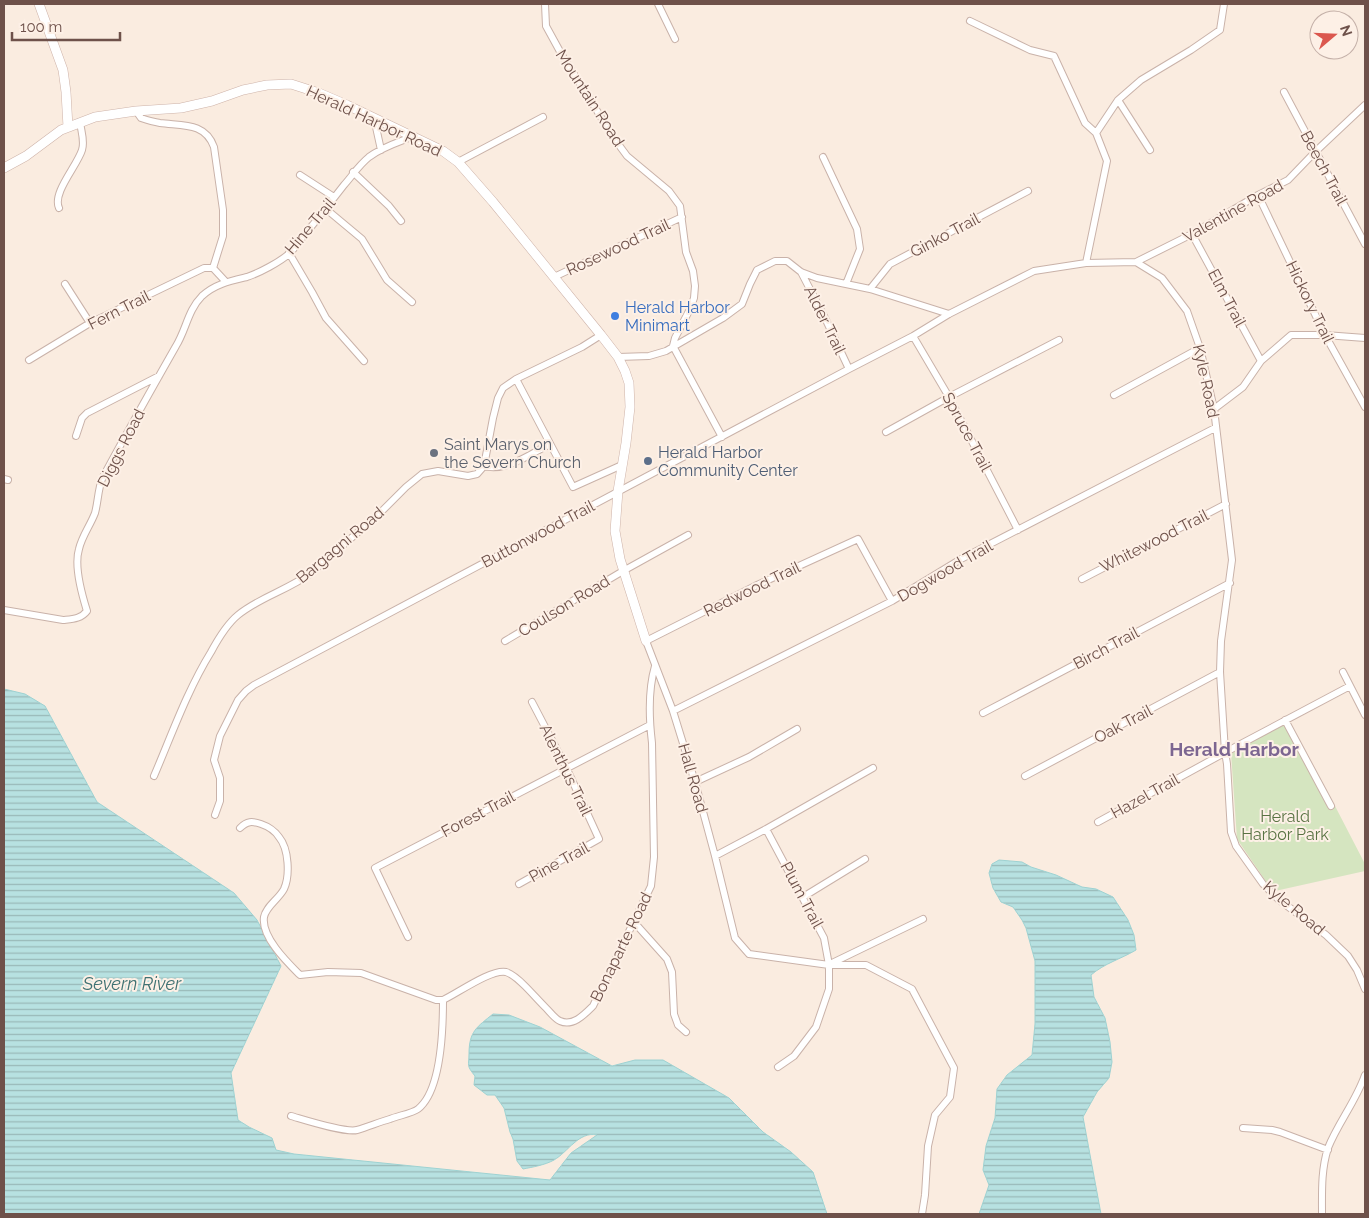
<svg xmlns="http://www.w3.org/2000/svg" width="1369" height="1218" font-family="Raleway,sans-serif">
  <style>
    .park { fill: #d5e5c0 }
    .water { fill: url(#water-rules); stroke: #9ed2d2 }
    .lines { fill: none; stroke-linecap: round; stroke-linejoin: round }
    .street-casing { stroke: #c9b2a9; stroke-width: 8 }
    .secondary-casing { stroke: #ceb3a9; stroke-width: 10 }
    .street { stroke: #fff; stroke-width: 6 }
    .secondary { stroke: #fff; stroke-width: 9 }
    .shop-dot { fill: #3f7fe0; stroke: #fdf0e6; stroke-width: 2 }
    .worship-dot { fill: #6b7280; stroke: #fdf0e6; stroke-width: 2 }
    .service-dot { fill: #5c6f8a; stroke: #fdf0e6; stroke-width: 2 }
    .labels { text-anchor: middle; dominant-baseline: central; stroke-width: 4; stroke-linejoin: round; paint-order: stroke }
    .street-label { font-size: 16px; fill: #6e514a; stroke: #fdf0e6 }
    .shop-label { font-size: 16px; fill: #366cbe; stroke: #fdf0e6; text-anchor: start }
    .worship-label { font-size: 16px; fill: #5b616d; stroke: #fdf0e6; text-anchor: start }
    .service-label { font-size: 16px; fill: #4e5e75; stroke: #fdf0e6; text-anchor: start }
    .park-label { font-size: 16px; fill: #597343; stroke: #fdf0e6 }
    .water-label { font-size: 18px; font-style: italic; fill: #407273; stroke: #fdf0e6 }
    .quarter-label { font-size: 19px; font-weight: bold; fill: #7c6691; stroke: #fdf0e6 }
  </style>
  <defs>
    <pattern id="water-rules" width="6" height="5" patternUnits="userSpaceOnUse" patternTransform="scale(1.25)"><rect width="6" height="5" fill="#b7e1e1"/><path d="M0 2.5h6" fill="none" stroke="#99b9b8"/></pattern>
  </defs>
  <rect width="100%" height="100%" fill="#faece0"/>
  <path class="park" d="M1284,724L1329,809L1335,806L1365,864V871L1275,891L1269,886L1237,839L1231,753Z"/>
  <path class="water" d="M4,689L25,694L45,706L97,802L234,893L257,920L281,966L231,1073L238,1120L249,1127L272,1138L276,1150L294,1154L550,1180L571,1153L597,1135C579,1131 568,1152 554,1160C545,1165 533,1167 523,1169L517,1161L513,1139L510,1132L504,1108L495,1095H487L474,1085L475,1076C466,1065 469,1066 469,1054C469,1031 477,1027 493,1014L509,1015L540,1027L612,1066L635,1060H663L729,1098L763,1132L791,1152L813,1172L827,1214H4Z
    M999,860L1022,862L1031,867L1056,875L1082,887L1096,889L1113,897L1128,920L1134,935L1136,950C1121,959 1105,963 1091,975L1094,997L1105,1018L1110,1042L1112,1062L1109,1078L1097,1092L1083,1117L1101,1214H979L989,1185L983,1170L986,1146L995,1118L997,1089L1007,1075L1032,1055L1035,1024V961L1026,928L1022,920L1013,907L1001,902L993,888L989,873L992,864Z"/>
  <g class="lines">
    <defs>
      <path id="street" d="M545,4L546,26L563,57L588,96L613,137L627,156L669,191L680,206L686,252L693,271L695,286L694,298L690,309L675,338L673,346
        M658,4L675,39
        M970,21L1030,50L1054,56L1085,123L1096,133L1107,161L1086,263
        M1284,92L1365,244
        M1118,100L1150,150
        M136,111L141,118C147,120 154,122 160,123C182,126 205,122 214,147L223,210V236L213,268L226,282
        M374,118L381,150
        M1096,133L1118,100L1141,80L1191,50L1220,30L1224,4
        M823,157L857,229L860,249L846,284
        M458,162L543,117
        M353,172L389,206L401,221
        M300,175L334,197
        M1258,195L1325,335L1365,407
        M59,208C52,193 77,166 82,150C85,141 81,131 80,122
        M326,209L362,239L387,280L412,302
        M1192,234L1261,361
        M289,253L312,292L326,318L364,361
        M1136,262L1192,234L1258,195L1288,180L1315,152L1365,105
        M801,272L825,318L849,369
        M554,277L682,217
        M65,284L90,323
        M870,289L890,264L1028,191
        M913,336L949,397L1018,530
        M673,346L722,437
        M618,357L649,356L666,351L723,318L742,304L750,284L757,270L775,261H787L801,272L817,278L870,289L949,314
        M29,360L90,323L204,268H213
        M516,379L573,487L622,465
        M1114,395L1200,348
        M1214,409L1243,387L1261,361L1291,335H1325L1365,338
        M886,432L949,397L1059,340
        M76,436L82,418L87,413L159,376
        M484,466C507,472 530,454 550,444
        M4,479L8,480
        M1082,579L1226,504
        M892,601L858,539L755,586L646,641L673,711L695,782L715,856L735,938L749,954L829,965H866L912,989L954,1068L950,1097L935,1115L928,1146L925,1195L922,1214
        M4,610L63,620C72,619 81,619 87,611C82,595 74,565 79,549C82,536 90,526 95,513C98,502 98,490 102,479C126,434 151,390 176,346C186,330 188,310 202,296C215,284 230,281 247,277C259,273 280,262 290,253C294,249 298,243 302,238C316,221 330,203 344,185C353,175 358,166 369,157C382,147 399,142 414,136
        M505,641L623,571L688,535
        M1343,672L1365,715
        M673,711L892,601L961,559L1215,428
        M983,713L1230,583
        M1285,720L1331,806
        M154,776C172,734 187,691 211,652C218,639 227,624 238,615C260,597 288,590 311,573L379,514L406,487L422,474L438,471L468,476L477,474L484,466L493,418L498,398L503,388L516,379L582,347L601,335
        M1025,776L1220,672
        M695,782L749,757L797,729
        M215,815L220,801V778L214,760L220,736L238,700L246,691L254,685L849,369L913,336L949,314L1034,271L1086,263L1136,262L1162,278L1187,311L1200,348L1214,409L1232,560L1221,641L1220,672L1225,752L1227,764L1231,832L1236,846L1263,884L1278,899L1326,935L1348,956L1357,970L1365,989
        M1098,822L1237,746L1350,686
        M240,828C247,821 252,821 261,824C267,826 275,831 279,837C289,849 290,876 284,889C279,899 266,906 264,917C261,937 288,963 300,975L328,972L361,973L436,1000H443C458,993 491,969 506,972C513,974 520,981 525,986C532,993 539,1001 546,1008C550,1012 555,1019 560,1021C573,1027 585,1014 593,1006L651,886L654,857L652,743C649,718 648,690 655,666
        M766,829L824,938L829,965V989L816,1027L794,1056L778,1067
        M715,856L766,829L873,768
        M519,884L599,839L566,767L532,702
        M803,897L865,859
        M633,921L667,959L672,972L674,1014L678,1025L686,1032
        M408,937L375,868L650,725
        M830,964L923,919
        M291,1116C305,1120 345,1133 357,1130C368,1127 379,1122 390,1119C397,1116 413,1113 418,1109C442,1090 443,1028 443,1000
        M1243,1128L1272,1130L1280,1132L1328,1150
        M1322,1214C1322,1192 1321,1170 1328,1148C1338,1123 1356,1101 1365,1075"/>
      <path id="secondary" d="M39,4L63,70L66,92L68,127
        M4,168L26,156L61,130L95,117L136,111L181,108L212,101L243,90L267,85L291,84L319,93L347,105L443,151L458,162L493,202L601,335L618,357L625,371L629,383L630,407L626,443L618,491L615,531L620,559L646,641"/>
    </defs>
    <use href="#street" class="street-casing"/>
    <use href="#secondary" class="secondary-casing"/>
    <use href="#street" class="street"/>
    <use href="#secondary" class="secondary"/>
  </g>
  <circle class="shop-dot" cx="615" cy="316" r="5"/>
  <circle class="worship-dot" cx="434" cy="453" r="5"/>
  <circle class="service-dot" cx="648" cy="461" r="5"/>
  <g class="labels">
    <g class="street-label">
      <text transform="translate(590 98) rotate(57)">Mountain Road</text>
      <text transform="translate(374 121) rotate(25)">Herald Harbor Road</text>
      <text transform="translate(1324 168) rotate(62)">Beech Trail</text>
      <text transform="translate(1233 211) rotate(-29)">Valentine Road</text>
      <text transform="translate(310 226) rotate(-50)">Hine Trail</text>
      <text transform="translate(945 235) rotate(-28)">Ginko Trail</text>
      <text transform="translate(618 247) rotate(-25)">Rosewood Trail</text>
      <text transform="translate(1227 298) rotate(62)">Elm Trail</text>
      <text transform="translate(1310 302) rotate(64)">Hickory Trail</text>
      <text transform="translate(119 310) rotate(-27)">Fern Trail</text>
      <text transform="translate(825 320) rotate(64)">Alder Trail</text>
      <text transform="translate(1206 381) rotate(78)">Kyle Road</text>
      <text transform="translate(967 432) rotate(62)">Spruce Trail</text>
      <text transform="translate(121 448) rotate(-63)">Diggs Road</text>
      <text transform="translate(538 534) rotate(-28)">Buttonwood Trail</text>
      <text transform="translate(1154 541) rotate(-27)">Whitewood Trail</text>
      <text transform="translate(340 545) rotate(-40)">Bargagni Road</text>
      <text transform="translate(945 571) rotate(-30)">Dogwood Trail</text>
      <text transform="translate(752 589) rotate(-26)">Redwood Trail</text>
      <text transform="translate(564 606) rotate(-31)">Coulson Road</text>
      <text transform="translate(1106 648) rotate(-28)">Birch Trail</text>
      <text transform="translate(1123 724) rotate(-28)">Oak Trail</text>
      <text transform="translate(566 770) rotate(64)">Alenthus Trail</text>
      <text transform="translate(693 778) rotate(74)">Hall Road</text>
      <text transform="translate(1145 796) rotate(-29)">Hazel Trail</text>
      <text transform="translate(478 814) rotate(-28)">Forest Trail</text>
      <text transform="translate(559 862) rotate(-29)">Pine Trail</text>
      <text transform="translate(802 895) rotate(62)">Plum Trail</text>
      <text transform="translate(1294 908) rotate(40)">Kyle Road</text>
      <text transform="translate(621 947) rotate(-64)">Bonaparte Road</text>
    </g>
    <g class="shop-label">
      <text x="625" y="307">Herald Harbor<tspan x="625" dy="18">Minimart</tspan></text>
    </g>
    <g class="worship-label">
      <text x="444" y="444">Saint Marys on<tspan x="444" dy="18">the Severn Church</tspan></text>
    </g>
    <g class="service-label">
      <text x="658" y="452">Herald Harbor<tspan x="658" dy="18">Community Center</tspan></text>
    </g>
    <g class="park-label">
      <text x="1285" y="816">Herald<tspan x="1285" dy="18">Harbor Park</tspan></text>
    </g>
    <g class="water-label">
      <text x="132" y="983">Severn River</text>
    </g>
    <g class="quarter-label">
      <text x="1234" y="749">Herald Harbor</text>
    </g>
  </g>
  <rect width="1369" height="1218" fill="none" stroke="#6e514a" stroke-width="10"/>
  <g transform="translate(1334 35) rotate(71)"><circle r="24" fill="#fdf0e6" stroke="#c4b0a8"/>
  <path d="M0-4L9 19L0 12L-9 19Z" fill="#db574e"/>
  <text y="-8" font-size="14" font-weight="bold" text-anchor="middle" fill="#6e514a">N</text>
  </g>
  <path d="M12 32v8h108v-8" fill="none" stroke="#6e514a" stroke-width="2.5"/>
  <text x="20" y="32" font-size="15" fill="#6e514a" stroke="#fdf0e6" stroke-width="4" paint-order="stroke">100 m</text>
</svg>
